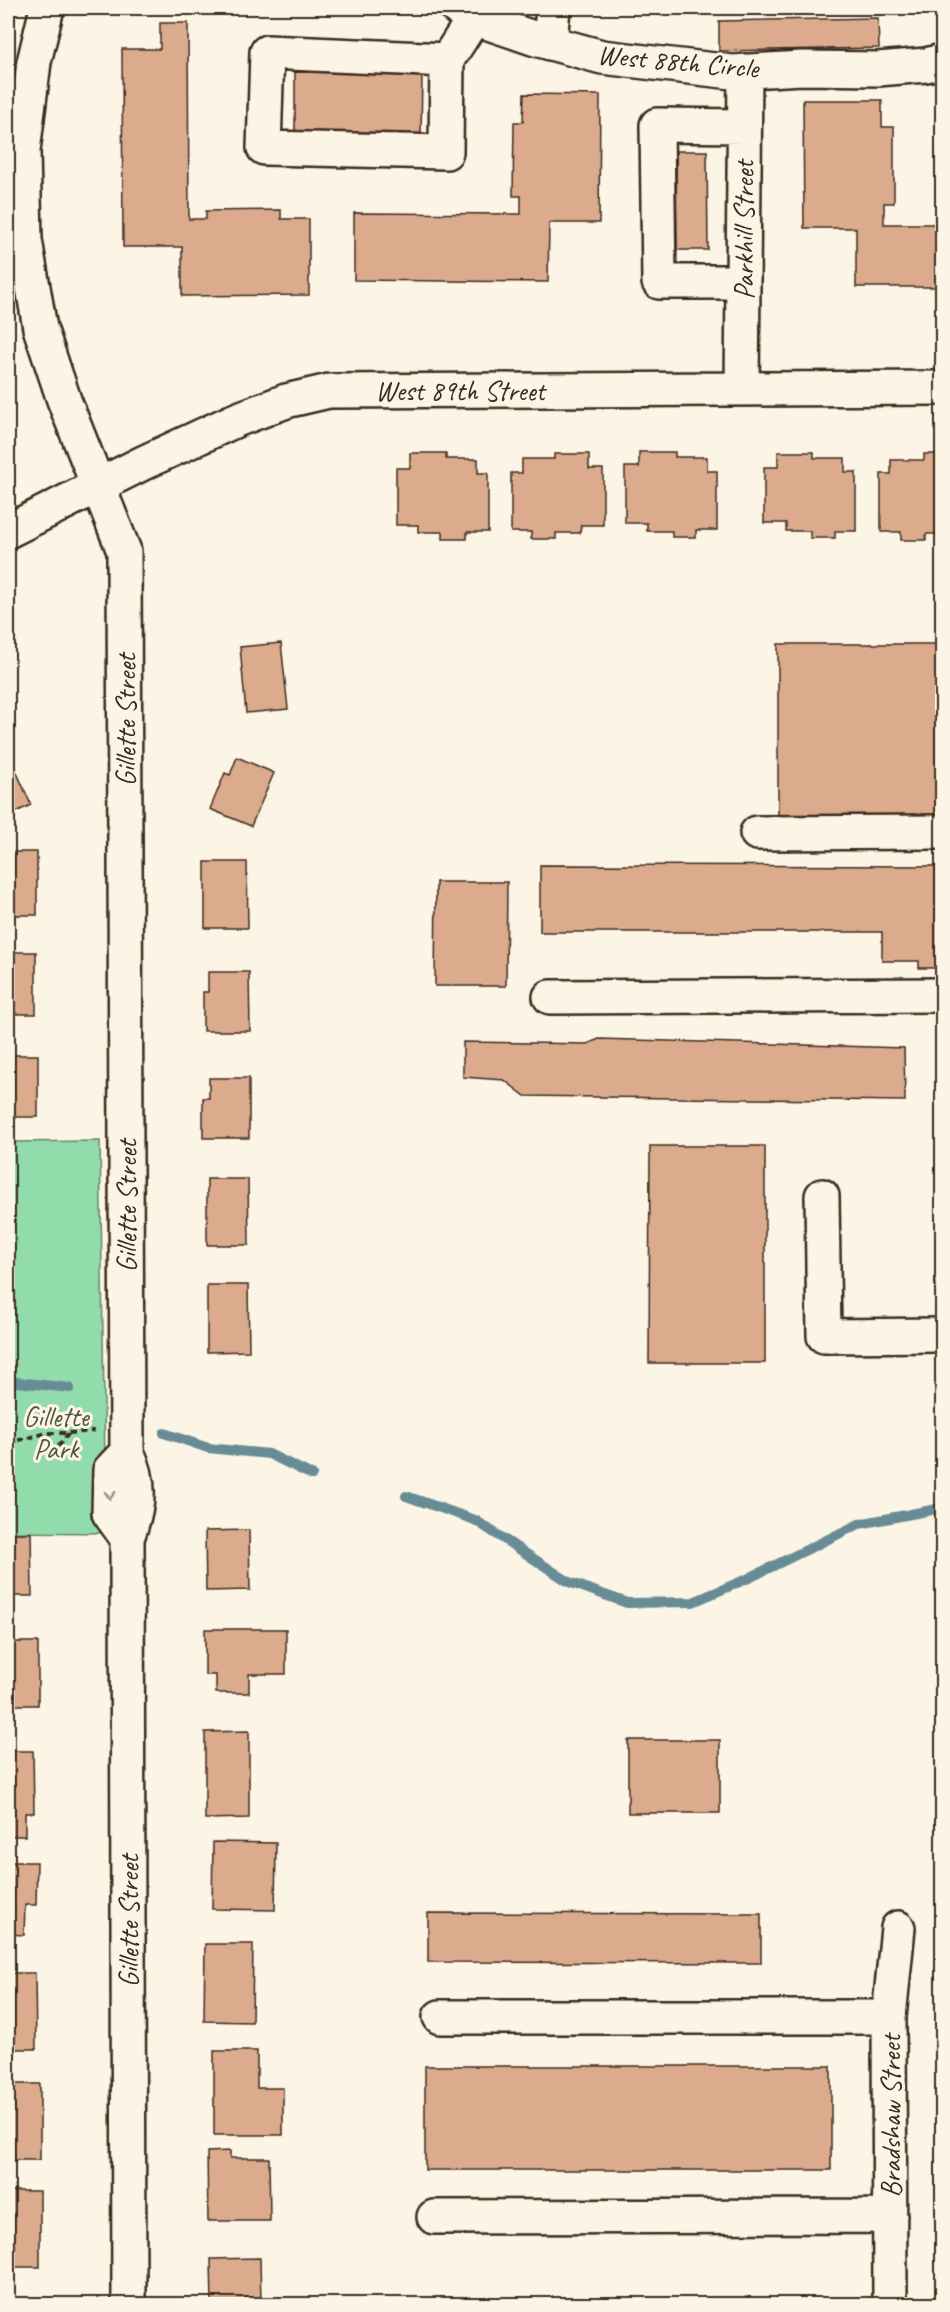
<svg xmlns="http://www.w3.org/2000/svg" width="950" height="2312" font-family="Caveat,sans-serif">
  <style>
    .green { fill: #92dcac; stroke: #668365; stroke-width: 1.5 }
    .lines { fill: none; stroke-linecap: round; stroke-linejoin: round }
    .stream { stroke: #678c96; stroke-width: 10 }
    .building { fill: #dcab8e; stroke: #3b2a1e; stroke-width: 1.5 }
    .minor-casing { stroke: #3b2a1e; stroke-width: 38 }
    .path { stroke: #3b2a1e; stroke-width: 4; stroke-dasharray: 6 4.5; stroke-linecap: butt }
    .minor { stroke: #fcf5e5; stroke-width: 33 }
    .oneway { stroke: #9c9082 }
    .labels { text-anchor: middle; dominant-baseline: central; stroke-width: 6; stroke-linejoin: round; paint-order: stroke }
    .street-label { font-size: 28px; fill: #3b2a1e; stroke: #fcf5e5 }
    .park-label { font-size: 28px; fill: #515642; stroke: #fcf5e5 }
  </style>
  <rect width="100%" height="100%" fill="#fcf5e5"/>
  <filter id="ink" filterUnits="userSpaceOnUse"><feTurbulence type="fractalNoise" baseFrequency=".0167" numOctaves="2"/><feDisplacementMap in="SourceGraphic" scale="12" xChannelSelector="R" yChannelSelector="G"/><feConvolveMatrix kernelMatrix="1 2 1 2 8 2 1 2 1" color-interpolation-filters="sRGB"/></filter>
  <g filter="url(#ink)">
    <path class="green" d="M100,1141L106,1533L8,1532V1142Z"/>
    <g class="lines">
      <path class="stream" d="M8,1381L70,1388
        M164,1433L208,1448L269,1454L312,1475
        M406,1496L475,1520L569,1582L627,1603L693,1602L749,1578L859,1524L942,1508"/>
    </g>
    <path class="building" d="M878,18L879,48L719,51V21Z
      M160,23H188L189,219H206V211L281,210V219H309V295L182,296V247H123L122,49H160Z
      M295,72L422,73L421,135L295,134Z
      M524,94L600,95L599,223H549L548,282L354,280V213L521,214V196H513L514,122H523Z
      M803,100H882V127H894V203H884V224H942V287H856V228H804Z
      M676,151H707L708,250H677Z
      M639,452H675V457H707V471H717V530H696V537H672V531H647V523H625V467H639Z
      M778,452H814V458H845V472H856V531H835V538H810V531H786V523H764V467H778Z
      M410,453H446V459H478V473H488V532H467V539H443V532H418V525H396V468H410Z
      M554,454H589V469H603V525H581L580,533H556V539H531V532H511V473H522V459H554Z
      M924,454H942V534H926V540H901V532H881V474H891V460H924Z
      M281,643L288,709L246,713L240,647Z
      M778,644H942V817H778Z
      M8,752L31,805L8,816Z
      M237,757L274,773L251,826L210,809L225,773L230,775Z
      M8,852H37V915H8Z
      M205,862H247L248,928H205Z
      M540,865L942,866V968H919V961H882V932H540Z
      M436,882H507L506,986H435Z
      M8,952H36V1014H8Z
      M208,972H249L250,1031H203V992H208Z
      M599,1039L904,1048L905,1101L525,1096L504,1080L463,1077V1042L587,1044Z
      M8,1055H38V1117H8Z
      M209,1078H249V1138H203V1098H209Z
      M650,1146H765V1363H649Z
      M207,1179H248L249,1245H207Z
      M207,1285H248L249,1351L207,1352Z
      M249,1530L250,1590L206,1591L205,1531Z
      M8,1533H31L32,1596H8Z
      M205,1629H286V1674H249V1693H216V1675H205Z
      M8,1642H38V1705H8Z
      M249,1731V1818L205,1819V1732Z
      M628,1740H720V1813H628Z
      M8,1751H33L34,1813H25V1836H8Z
      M213,1842L276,1843L275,1910L212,1909Z
      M8,1862H37L36,1905H25L24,1935L8,1934Z
      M428,1913L761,1914V1963L428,1962Z
      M205,1944H253L252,2022L204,2021Z
      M8,1973H35L36,2049H8Z
      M214,2051H257V2088H283V2135H214Z
      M425,2066H831V2170H425Z
      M8,2084H40V2160H8Z
      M230,2151V2158H269L270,2221H208L207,2152Z
      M8,2191H40V2267H8Z
      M260,2258L261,2304H212L211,2259Z
      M8,2301H41V2304H8Z"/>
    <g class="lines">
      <defs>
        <path id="minor" d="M47,8L34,62L23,151L25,240L40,328L64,400L124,551L127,1452C142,1483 139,1506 127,1538L129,2304
          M457,8L474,18L536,39L602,57L732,72L802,68L878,69L926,65L942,61
          M550,43L553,8
          M447,60L267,52L264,148L446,152L447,60L474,18
          M743,282H659L657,125L744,126
          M742,389L745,71
          M8,531L143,463L236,420L286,401L329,391L942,388
          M757,833L942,832
          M550,997L942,995
          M822,1196L824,1336L942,1335
          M127,1452L110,1470L109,1513L127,1538
          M440,2017H889
          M434,2217L890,2216
          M890,2304L889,2017L898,1928"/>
      </defs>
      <use href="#minor" class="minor-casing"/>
      <path class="path" d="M69,1433L94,1431
        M8,1443L47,1433H69L54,1452"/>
      <use href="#minor" class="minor"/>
    </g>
    <defs><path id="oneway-chevron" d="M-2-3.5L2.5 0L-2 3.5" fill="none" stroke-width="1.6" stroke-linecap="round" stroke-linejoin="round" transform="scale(1.5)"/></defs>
    <use class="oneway" href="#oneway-chevron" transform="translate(110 1495) rotate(91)"/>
  </g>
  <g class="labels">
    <g class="street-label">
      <text transform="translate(678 61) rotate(5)">West 88th Circle</text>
      <text transform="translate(743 230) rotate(-90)">Parkhill Street</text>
      <text x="460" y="390">West 89th Street</text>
      <text transform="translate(125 720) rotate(-90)">Gillette Street</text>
      <text transform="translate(126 1206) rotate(-90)">Gillette Street</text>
      <text transform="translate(128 1921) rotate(-90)">Gillette Street</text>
      <text transform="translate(890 2116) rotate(-90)">Bradshaw Street</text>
    </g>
    <g class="park-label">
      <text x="56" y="1416">Gillette<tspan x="56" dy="32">Park</tspan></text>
    </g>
  </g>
  <rect width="950" height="2312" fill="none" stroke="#fcf5e5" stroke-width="30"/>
  <rect x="15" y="15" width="920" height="2282" fill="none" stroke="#3b2a1e" stroke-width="2" filter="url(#ink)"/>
</svg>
